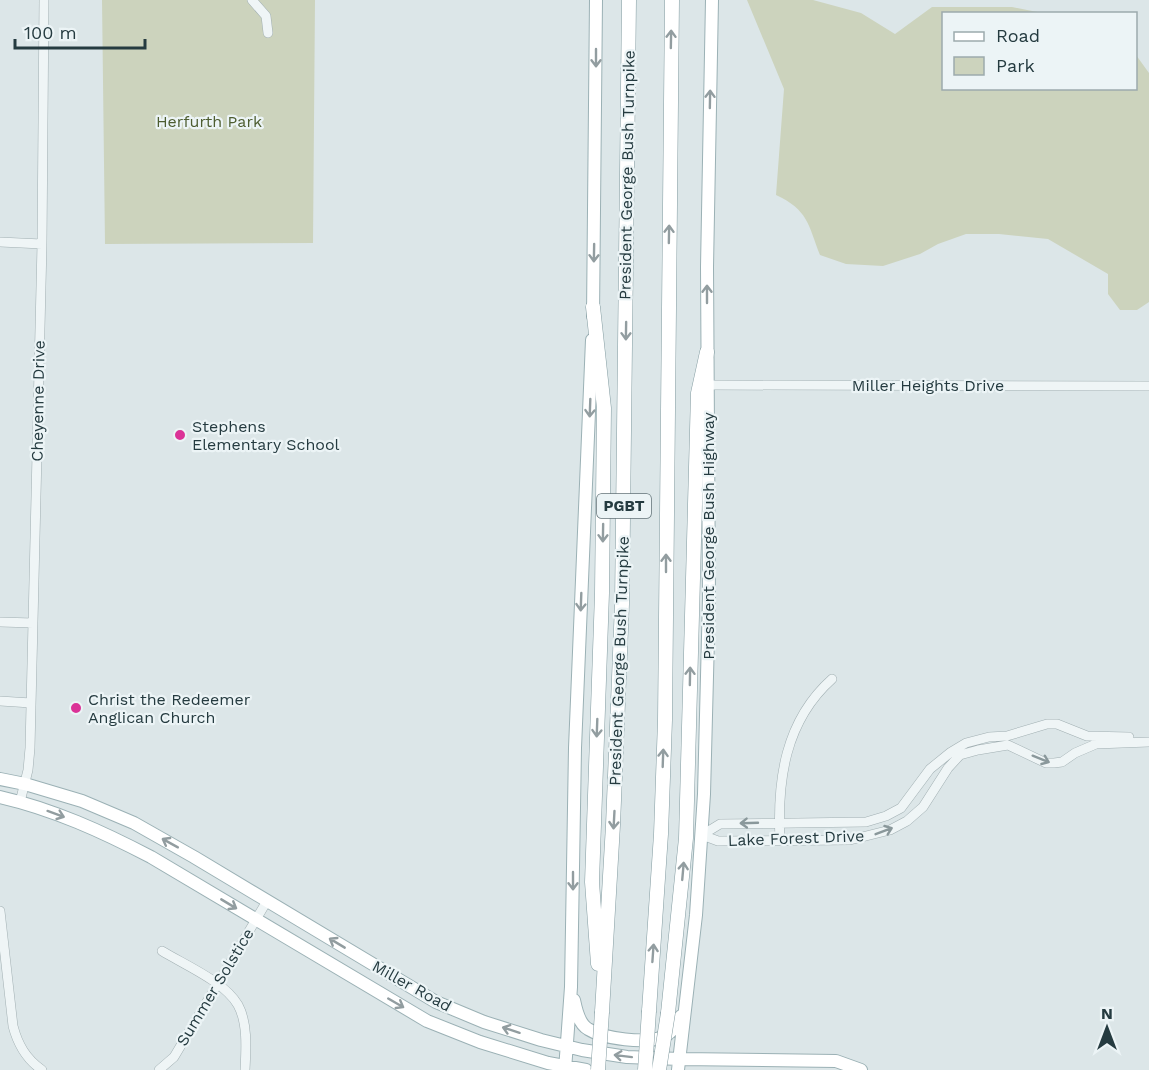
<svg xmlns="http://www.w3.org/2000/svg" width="1149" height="1070" font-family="'Work Sans',sans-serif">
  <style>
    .green { fill: #ccd3bd }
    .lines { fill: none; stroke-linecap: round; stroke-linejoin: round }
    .minor-casing { stroke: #a1afb2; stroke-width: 10 }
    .major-casing { stroke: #9bb1b5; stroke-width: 14 }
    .highway-casing { stroke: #829ba0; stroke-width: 15 }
    .minor { stroke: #eff5f6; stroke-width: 9 }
    .major { stroke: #fff; stroke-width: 12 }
    .highway { stroke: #fff; stroke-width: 14 }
    .highway-bridge-casing { stroke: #829ba0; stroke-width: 15; stroke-linecap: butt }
    .highway-bridge { stroke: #fff; stroke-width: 14 }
    .oneway { stroke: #929da0 }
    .oneway2 { stroke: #8a989b }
    .poi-dot { fill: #db3397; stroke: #ecf4f6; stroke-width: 2 }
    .labels { text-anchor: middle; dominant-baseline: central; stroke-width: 4.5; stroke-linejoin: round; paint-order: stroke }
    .shield { fill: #ecf4f6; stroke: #617277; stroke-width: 1.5 }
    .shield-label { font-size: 15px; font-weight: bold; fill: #253b40 }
    .park-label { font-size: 16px; fill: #4d5d30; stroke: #ecf4f6 }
    .street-label { font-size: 16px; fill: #253b40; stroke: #ecf4f6 }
    .poi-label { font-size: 16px; fill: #253b40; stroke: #ecf4f6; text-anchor: start }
  </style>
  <rect width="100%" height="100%" fill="#dce6e8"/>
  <path class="green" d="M102,0H315L313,243L105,244Z
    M747,0H813L861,13L895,34L932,7H1012L1042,13L944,14V88H1136V55L1149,73V302L1137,310H1120L1108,294V274L1048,239L999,234H966L938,244L920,254L883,266L846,264L820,255C808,224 808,210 776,195L784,89Z"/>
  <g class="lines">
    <defs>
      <path id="minor" d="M252,0L266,16L268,33
        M0,242L42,244
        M708,385L1149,386
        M0,622L33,623
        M0,701L31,703
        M20,802L28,770L30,748L42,244L44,0
        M702,835L718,841L850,840L890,830L907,821L923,807L948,768L960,755L978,750L1008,745L1046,763H1054L1062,762L1075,753L1096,744L1149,742
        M702,835L720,824L866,822L886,816L901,808L930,769L951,752L966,743L989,737L1007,736L1047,724H1057L1087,736L1129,737
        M780,840C777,780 785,721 832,679
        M0,911L13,1026C18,1045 26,1059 42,1070
        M162,951C185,965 225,982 238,1005C248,1023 246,1050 245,1070
        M159,1070L174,1057L267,901"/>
      <path id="major" d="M593,316L596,0
        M0,779L25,784L82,801L134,823L194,857L436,1002L484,1022L541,1040L582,1050L627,1057L680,1059L836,1061L861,1070
        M0,797C53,809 103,832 151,857L427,1021L480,1042L548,1063L586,1070
        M574,1000C576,1010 579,1024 588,1029C604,1039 646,1044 663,1037C672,1033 677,1025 681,1016
        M565,1070L571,987L575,748L592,340
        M678,1070L696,915L704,794L709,598L707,267L712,0"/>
      <path id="highway" d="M593,307L604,408L602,593L592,882L598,964
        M649,1011L661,834L665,720L672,0
        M602,1012L613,825L622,604L629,0
        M668,1013L686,838L698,393L707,352"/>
    </defs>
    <use href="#minor" class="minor-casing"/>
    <use href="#major" class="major-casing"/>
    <use href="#highway" class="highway-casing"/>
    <use href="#minor" class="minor"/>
    <use href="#major" class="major"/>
    <use href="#highway" class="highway"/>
    <defs>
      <path id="highway-bridge" d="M598,1070L602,1012
        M645,1070L649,1011
        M659,1070L668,1013"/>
    </defs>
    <use href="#highway-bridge" class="highway-bridge-casing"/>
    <use href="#highway-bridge" class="highway-bridge"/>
  </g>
  <defs><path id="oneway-shaft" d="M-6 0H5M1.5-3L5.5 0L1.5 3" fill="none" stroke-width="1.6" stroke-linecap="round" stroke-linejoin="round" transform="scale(1.5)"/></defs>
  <g class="oneway">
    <use href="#oneway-shaft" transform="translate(671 39) rotate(-89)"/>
    <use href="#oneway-shaft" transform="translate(596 58) rotate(90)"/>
    <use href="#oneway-shaft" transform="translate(710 99) rotate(-89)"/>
    <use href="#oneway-shaft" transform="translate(669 234) rotate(-89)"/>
    <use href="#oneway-shaft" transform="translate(594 253) rotate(91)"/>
    <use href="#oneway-shaft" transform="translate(707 294) rotate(-90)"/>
    <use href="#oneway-shaft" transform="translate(626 331) rotate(91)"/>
    <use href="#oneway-shaft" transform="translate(590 408) rotate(92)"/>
    <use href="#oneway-shaft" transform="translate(603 533) rotate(91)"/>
    <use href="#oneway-shaft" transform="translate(666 563) rotate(-90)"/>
    <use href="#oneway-shaft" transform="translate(581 602) rotate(92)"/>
    <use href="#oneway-shaft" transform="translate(690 676) rotate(-89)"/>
    <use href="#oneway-shaft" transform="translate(597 728) rotate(92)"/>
    <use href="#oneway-shaft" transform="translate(663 758) rotate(-88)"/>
    <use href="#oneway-shaft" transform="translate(56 814) rotate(20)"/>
    <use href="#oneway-shaft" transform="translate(614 820) rotate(93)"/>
    <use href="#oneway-shaft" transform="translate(170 843) rotate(-151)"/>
    <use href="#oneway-shaft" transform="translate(683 871) rotate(-85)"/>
    <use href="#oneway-shaft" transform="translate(573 881) rotate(90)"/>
    <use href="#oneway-shaft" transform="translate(229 904) rotate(31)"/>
    <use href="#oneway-shaft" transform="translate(337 943) rotate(-149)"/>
    <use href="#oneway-shaft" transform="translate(653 953) rotate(-86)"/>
    <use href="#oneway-shaft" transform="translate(396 1003) rotate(30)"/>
    <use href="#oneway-shaft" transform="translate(511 1030) rotate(-162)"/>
    <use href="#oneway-shaft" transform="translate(623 1056) rotate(-173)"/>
  </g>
  <g class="oneway2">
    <use href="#oneway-shaft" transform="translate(1041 759) rotate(22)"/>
    <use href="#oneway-shaft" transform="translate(749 823) rotate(178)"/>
    <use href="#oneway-shaft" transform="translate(884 831) rotate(-21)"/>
  </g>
  <g class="poi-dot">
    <circle cx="180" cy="435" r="6"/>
    <circle cx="76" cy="708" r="6"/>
  </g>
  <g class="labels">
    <rect class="shield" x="597" y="494" width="54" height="24" rx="4.5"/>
    <g class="shield-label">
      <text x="624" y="506">PGBT</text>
    </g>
    <g class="park-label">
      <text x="209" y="121">Herfurth Park</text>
    </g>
    <g class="street-label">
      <text transform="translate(627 175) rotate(-89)">President George Bush Turnpike</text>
      <text x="928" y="385">Miller Heights Drive</text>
      <text transform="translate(38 401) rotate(-89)">Cheyenne Drive</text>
      <text transform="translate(708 536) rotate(-90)">President George Bush Highway</text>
      <text transform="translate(619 661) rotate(-88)">President George Bush Turnpike</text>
      <text transform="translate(796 838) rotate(-2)">Lake Forest Drive</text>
      <text transform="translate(412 986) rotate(29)">Miller Road</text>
      <text transform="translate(215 987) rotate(-59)">Summer Solstice</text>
    </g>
    <g class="poi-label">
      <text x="192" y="426">Stephens<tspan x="192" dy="18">Elementary School</tspan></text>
      <text x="88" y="699">Christ the Redeemer<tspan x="88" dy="18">Anglican Church</tspan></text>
    </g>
  </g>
  <rect x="942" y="12" width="195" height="78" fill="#ecf4f6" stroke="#9caaad" stroke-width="1.5"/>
  <rect x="954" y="32" width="30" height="9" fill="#ffffff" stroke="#9caaad" stroke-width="1.5"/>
  <text x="996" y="42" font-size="18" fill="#253b40">Road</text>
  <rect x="954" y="57" width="30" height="18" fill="#ccd3bd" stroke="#9caaad" stroke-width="1.5"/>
  <text x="996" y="72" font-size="18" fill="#253b40">Park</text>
  <g transform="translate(1107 1028)" stroke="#ecf4f6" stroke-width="4.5" paint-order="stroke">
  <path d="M0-4.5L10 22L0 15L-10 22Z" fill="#253b40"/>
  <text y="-9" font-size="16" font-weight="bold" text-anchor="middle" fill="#253b40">N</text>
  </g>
  <path d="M15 39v9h130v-9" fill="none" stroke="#253b40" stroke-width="3"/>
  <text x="24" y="39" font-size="18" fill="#253b40" stroke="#ecf4f6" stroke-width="4.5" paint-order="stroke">100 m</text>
</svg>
